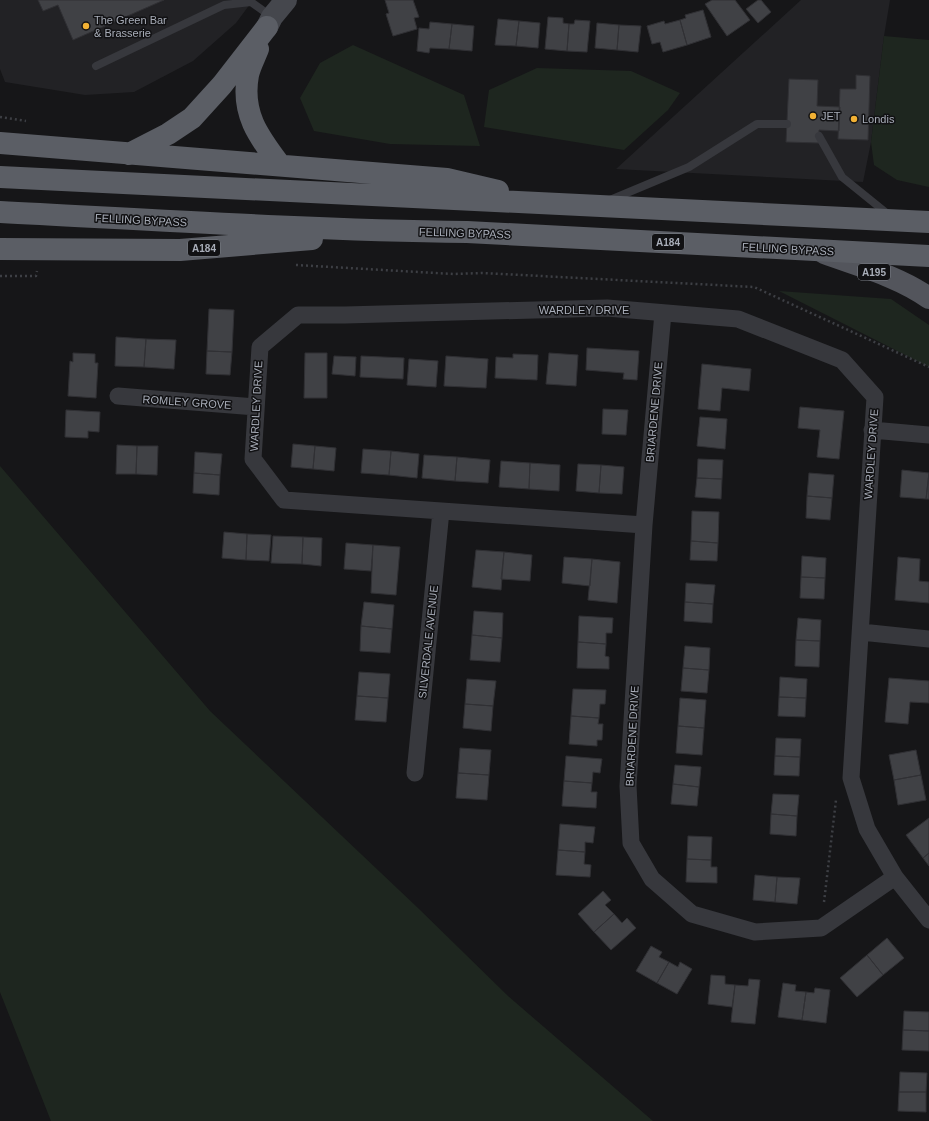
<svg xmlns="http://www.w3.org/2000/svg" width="929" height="1121" font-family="Arial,sans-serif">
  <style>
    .built { fill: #222225 }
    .green { fill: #1e261f }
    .building { fill: #404145; stroke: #303034 }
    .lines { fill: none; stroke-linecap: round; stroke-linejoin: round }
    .path { stroke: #3d3f44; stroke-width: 2.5; stroke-dasharray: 2 3; stroke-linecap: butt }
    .service { stroke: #37383d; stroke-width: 8 }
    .minor { stroke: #37383d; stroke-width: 17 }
    .secondary { stroke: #45474d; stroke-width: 22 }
    .primary { stroke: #53555c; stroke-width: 22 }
    .trunk { stroke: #5b5e65; stroke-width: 22 }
    .poi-dot { fill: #f2b134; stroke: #111113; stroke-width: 1.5 }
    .labels { text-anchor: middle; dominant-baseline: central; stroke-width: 3; stroke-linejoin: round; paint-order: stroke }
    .shield { fill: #111113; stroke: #7b7e86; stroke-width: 1 }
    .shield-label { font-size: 10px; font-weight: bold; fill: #a8adb8 }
    .poi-label { font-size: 11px; fill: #a8adb8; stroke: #111113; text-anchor: start }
    .street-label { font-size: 11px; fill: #a8adb8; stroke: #111113 }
  </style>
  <rect width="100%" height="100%" fill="#161618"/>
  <path class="built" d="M0,0H253L236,23L193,61L134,92L85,95L5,82L0,69Z
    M801,0H890L884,36L871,142L863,182L616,169Z"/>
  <path class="green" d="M884,36L929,40V187L897,180L874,165L871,142Z
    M353,45L464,95L480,146L390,144L314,131L300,98L320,63Z
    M537,68L631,71L680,93L668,110L624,150L484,127L489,90Z
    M779,291L891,299L929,325V367Z
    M0,466L210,711L418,908L508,996L653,1121H51L0,992Z"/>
  <path class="building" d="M38,0H164L73,40L58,5L43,11Z
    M385,0H413L419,17L414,18L417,29L393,36L386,14L389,13Z
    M712,0H735L750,20L727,36L705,4Z
    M758,0H761L771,12L758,23L746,9Z
    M703,10L711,37L687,45L680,20L686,18L685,15Z
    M548,17L563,18V23L569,24L567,51L545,49Z
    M498,19L519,21L516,46L495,45Z
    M575,20L590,21L587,52L567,51L569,24H574Z
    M680,20L687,45L663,52L660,42L652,44L647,26L664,21L665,24Z
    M519,21L540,23L538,48L516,46Z
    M430,22L452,24L449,49L430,48L429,53L417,51L419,28L429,29Z
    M597,23L619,25L617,50L595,48Z
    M452,24L474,26L472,51L449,49Z
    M619,25L641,26L638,52L617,50Z
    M856,75L870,76L868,140L838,139L840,89H856Z
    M789,79L818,80L817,106L840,107L839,131L819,130V143L786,142Z
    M209,309L234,310L232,352L207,351Z
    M116,337L146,339L144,367L115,366Z
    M146,339L176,340L174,369L144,367Z
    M587,348L639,351L637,380L623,379L624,373L586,370Z
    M207,351L232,352L230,375L206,374Z
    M73,353L95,354V363H98L96,398L68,396L70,361L73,362Z
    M305,353H327V398H304Z
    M549,353L578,355L576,386L546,384Z
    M513,354L538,355L537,380L495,378L496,357L513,358Z
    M334,356L356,357L355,376L332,374Z
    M361,356L404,358L403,379L360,377Z
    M446,356L488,359L486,388L444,386Z
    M409,359L438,361L436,387L407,385Z
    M702,364L751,369L749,391L722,388L720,411L698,409Z
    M800,407L844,411L839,459L817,457L820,430L798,428Z
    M603,409L628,410L626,435L602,434Z
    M66,410L100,412L99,432L88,431V438L65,437Z
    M700,417L727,419L725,449L697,446Z
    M293,444L315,446L313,469L291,467Z
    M117,445L137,446L136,474H116Z
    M137,446H158L157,475L136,474Z
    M315,446L336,448L334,471L313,469Z
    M363,449L391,451L389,475L361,473Z
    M391,451L419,454L417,478L389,475Z
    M195,452L222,454L220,475L194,473Z
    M424,455L457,457L455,481L422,478Z
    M457,457L490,460L488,483L455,481Z
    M698,459L723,460L722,479L697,478Z
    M501,461L530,463L529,489L499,487Z
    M530,463L560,465L559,491L529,489Z
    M578,464L601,465L599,493L576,491Z
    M601,465L624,467L622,494L599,493Z
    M902,470L929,473L926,499L900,497Z
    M194,473L220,475L219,495L193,493Z
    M809,473L834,475L832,498L807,496Z
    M929,473V499H926Z
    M697,478L722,479L721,499L695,497Z
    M807,496L832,498L830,520L806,518Z
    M692,511L719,512L718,543L691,541Z
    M224,532L247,534L246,560L222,558Z
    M247,534L271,535L269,561L246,560Z
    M273,536L303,537L302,564L271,563Z
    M303,537L322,538L321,566L302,564Z
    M691,541L718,543L717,561L690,560Z
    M346,543L373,545L371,571L344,569Z
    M373,545L400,547L396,595L371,593Z
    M476,550L504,552L501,590L472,587Z
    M504,552L532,555L530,581L501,579Z
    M802,556L826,558L825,578L801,577Z
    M564,557L592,559L590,586L562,583Z
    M898,557L920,559L919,581L929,582V603L895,600Z
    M592,559L620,562L617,603L588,600Z
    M801,577L825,578L824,599L800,598Z
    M686,583L715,585L713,604L685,602Z
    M364,602L394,605L392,629L361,626Z
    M685,602L713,604L712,623L684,621Z
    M474,611L503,613L502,638L472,635Z
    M579,616L613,618L612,633H606V644L578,642Z
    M798,618L821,620L820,641L796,640Z
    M361,626L392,629L390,653L360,651Z
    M472,635L502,638L500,662L470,660Z
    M796,640L820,641L819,667L795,666Z
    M578,642L606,644L605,656L609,657V669L577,668Z
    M685,646L710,648L709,670L683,668Z
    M683,668L709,670L707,693L681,691Z
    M359,672L390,674L388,698L357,696Z
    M780,677L807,679L806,698L779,697Z
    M889,678L929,681V703L910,702L908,724L885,722Z
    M467,679L496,681L493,706L465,704Z
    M573,689L606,690L605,704H600L599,718L571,716Z
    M357,696L388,698L386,722L355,720Z
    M779,697L806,698L805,717L778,716Z
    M680,698L706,700L704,728L678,726Z
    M465,704L493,706L491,731L463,728Z
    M571,716L599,718L598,724H603L602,740H597V746L569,744Z
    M678,726L704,728L702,755L676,753Z
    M776,738L801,739L800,757L775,756Z
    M460,748L491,750L489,775L458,773Z
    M916,750L921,775L894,780L889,755Z
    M566,756L602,759L600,773L593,772L592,783L564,781Z
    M775,756L800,757L799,776L774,775Z
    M675,765L701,767L699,787L673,784Z
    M458,773L489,775L487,800L456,798Z
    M921,775L926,800L898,805L894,780Z
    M564,781L592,783L591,792H597L596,808L562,806Z
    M673,784L699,787L697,806L671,804Z
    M773,794L799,795L797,816L771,814Z
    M771,814L797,816L796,836L770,834Z
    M929,818V853L923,858L906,835Z
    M560,824L595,827L593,843L585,842V852L558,850Z
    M688,836L712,837L711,860L687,859Z
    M558,850L585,852L584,864L591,865L590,877L556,875Z
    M929,853V866L923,858Z
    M687,859L711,860V867H717V883L686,882Z
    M755,875L777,877L775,902L753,900Z
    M777,877L800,878L797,904L775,902Z
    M603,891L611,900L605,905L614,914L594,932L578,914Z
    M614,914L622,923L627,918L636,928L611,950L594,932Z
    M887,938L904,958L883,975L867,955Z
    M651,946L662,952L659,957L669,962L657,983L636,971Z
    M867,955L883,975L857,997L840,978Z
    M669,962L678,967L680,962L692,969L677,994L657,983Z
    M711,975L725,976V984L735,985L732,1007L708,1004Z
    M749,979L760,980L755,1024L731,1022L735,985L748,986Z
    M783,983L796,985L795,991L806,992L802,1020L778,1017Z
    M815,988L830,990L826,1023L802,1020L806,992L814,993Z
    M904,1011L929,1012V1031L903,1030Z
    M903,1030L929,1031V1051L902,1050Z
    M900,1072L927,1073L926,1092H899Z
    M899,1092H926V1112L898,1111Z"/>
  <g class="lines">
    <path class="path" d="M0,117L26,121
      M296,265L453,274L482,273L754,287L929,367
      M0,276H36L37,271
      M824,902L836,800"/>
    <path class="service" d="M96,66L224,5L251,2L272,17
      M819,136L842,177L889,215
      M610,200L689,167L757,124H787"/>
    <path class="minor" d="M663,313L644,525L628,786L631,843L652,879L692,914L755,932L821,928L895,877
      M118,396L256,407
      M872,430L929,435
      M644,525L284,500L253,459L260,347L298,315H345L607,308L738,319L842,360L875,397L851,778L867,829L895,877L929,920
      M861,632L929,639
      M415,773L441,511"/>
    <path class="secondary" d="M267,27L272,17L286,0"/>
    <path class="primary" d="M824,253C859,266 898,276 929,298"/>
    <path class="trunk" d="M258,49C255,57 250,66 248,75C241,113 258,136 280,165
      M0,143L447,179L498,191
      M129,154L168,134L192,118L222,85L267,27
      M0,177L929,222
      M0,212C156,220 311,230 467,232L929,256
      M0,249L180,250L312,239"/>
  </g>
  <g class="poi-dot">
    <circle cx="86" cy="26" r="4"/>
    <circle cx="813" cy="116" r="4"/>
    <circle cx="854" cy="119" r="4"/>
  </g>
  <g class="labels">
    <g class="shield">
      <rect x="652" y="234" width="32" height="16" rx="3"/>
      <rect x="188" y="240" width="32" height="16" rx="3"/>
      <rect x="858" y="264" width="32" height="16" rx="3"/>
    </g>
    <g class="shield-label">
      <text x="668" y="242">A184</text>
      <text x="204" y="248">A184</text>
      <text x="874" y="272">A195</text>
    </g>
    <g class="poi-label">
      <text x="94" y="20">The Green Bar<tspan x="94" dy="13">&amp; Brasserie</tspan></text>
      <text x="821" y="116">JET</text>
      <text x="862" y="119">Londis</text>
    </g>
    <g class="street-label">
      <text transform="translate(141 220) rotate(3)">FELLING BYPASS</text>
      <text transform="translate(465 233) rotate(2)">FELLING BYPASS</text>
      <text transform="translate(788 249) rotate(3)">FELLING BYPASS</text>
      <text x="584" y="310">WARDLEY DRIVE</text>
      <text transform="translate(187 402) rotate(4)">ROMLEY GROVE</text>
      <text transform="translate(256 406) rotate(-87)">WARDLEY DRIVE</text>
      <text transform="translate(654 412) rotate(-85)">BRIARDENE DRIVE</text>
      <text transform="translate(871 454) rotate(-86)">WARDLEY DRIVE</text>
      <text transform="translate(428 642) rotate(-84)">SILVERDALE AVENUE</text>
      <text transform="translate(632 736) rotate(-87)">BRIARDENE DRIVE</text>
    </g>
  </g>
</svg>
